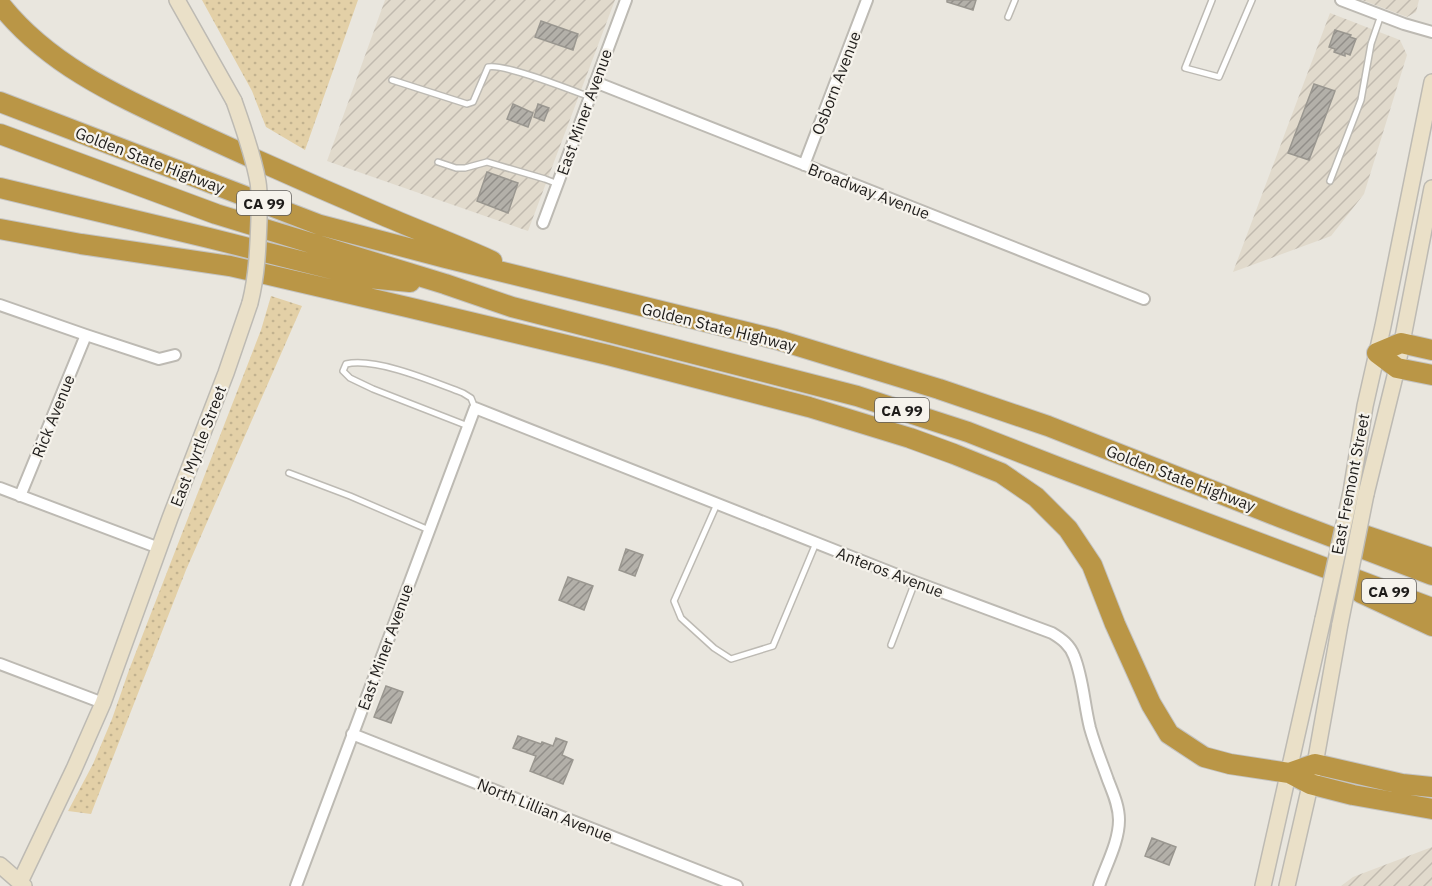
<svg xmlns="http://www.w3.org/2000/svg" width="1432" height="886" font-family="'IBM Plex Sans',sans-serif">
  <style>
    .industrial { fill: url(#industrial-furrows) }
    .grass { fill: url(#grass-dots) }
    .building { fill: url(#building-hatch); stroke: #9a9790; stroke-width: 1.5 }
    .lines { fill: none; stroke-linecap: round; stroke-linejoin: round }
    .lane-casing { stroke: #bdbab3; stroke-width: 8 }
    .street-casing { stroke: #bdbab3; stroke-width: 14 }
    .secondary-casing { stroke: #bdbab3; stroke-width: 18 }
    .highway-casing { stroke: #c4c4c3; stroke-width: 22 }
    .lane { stroke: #fff; stroke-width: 5 }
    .street { stroke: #fff; stroke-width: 10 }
    .secondary { stroke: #eae0c8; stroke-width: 15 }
    .highway { stroke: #ba9646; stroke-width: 20 }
    .secondary-bridge-casing { stroke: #bdbab3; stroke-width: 18; stroke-linecap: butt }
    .secondary-bridge { stroke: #eae0c8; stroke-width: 15 }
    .labels { text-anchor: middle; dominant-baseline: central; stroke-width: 4.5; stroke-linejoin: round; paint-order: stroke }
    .shield { fill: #f6f3ec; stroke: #5f5c59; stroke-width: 1.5 }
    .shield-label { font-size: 15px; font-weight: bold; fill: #1e1c1a }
    .street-label { font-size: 16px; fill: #1e1c1a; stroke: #f6f3ec }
  </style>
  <defs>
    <pattern id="industrial-furrows" width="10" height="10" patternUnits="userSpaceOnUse" patternTransform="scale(1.5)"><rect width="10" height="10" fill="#e1dacc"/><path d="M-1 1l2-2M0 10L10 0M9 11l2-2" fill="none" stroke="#c1baaf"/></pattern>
    <pattern id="grass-dots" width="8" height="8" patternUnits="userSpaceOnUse" patternTransform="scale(1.5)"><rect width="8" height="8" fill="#e3d0a7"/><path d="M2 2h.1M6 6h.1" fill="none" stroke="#c2b28f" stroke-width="1.8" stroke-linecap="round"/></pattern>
    <pattern id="building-hatch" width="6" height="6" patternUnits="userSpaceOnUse" patternTransform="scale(1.5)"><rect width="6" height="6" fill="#b3b0a9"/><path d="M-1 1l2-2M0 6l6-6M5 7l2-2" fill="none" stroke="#918e89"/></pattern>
  </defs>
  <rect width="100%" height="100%" fill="#e9e6de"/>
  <path class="industrial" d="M385,0H615L528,231L327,161Z
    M1362,0H1419L1416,12L1407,17Z
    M1330,13L1400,40L1407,55L1364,194L1331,236L1233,272Z
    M1432,847V886H1341L1353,877Z"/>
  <path class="grass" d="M202,0H358L305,150L266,127L252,91Z
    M271,296L302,306L186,570L91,814L68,811L93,764L112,719L129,670L261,330Z"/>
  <path class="building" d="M947,0H976L973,10L947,2Z
    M541,21L578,34L573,50L535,37Z
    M1335,30L1351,35L1350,37L1356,39L1350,55L1345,53V56L1334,52L1335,49L1329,47Z
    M1314,84L1335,91L1309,160L1288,153Z
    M513,104L533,113L528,127L507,119Z
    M538,104L549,108L544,121L534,117Z
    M487,172L518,183L508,213L477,201Z
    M626,549L643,555L635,576L619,570Z
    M568,577L593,586L584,610L559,600Z
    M386,686L403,692L391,723L374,717Z
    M518,736L541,744L542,742L553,746L556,738L567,742L562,755L573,760L563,784L530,771L536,756L513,748Z
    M1152,838L1176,847L1169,865L1145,856Z"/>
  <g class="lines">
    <defs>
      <path id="lane" d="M1212,0L1185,68L1219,77L1252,0
        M1008,17L1015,0
        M392,80L467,104L473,102L488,67C503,63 571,90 590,97
        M438,162L456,168H465L487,162L545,179L558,184
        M1330,181L1361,100L1371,44L1381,15
        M468,426L373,389L350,378L343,371L346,364C376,357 434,382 463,393L471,398L475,408
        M289,473L350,496L429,530
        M717,504L674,601L681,618L714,648L731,659L773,646L816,543
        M891,645L915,582"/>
      <path id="street" d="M1341,0L1404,24L1432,32
        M595,82L1144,299
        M804,165L867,0
        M543,223L626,0
        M0,305L86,335L159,359L175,355
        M0,488L159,548
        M20,496L86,335
        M0,664L103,703
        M352,734L737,886
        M296,886L475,408L915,582L1052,633C1062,639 1070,645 1074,656C1083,678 1084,704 1090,728C1095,746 1102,763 1108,780C1113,793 1119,806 1119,820C1119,842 1106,865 1099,886"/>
      <path id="secondary" d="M177,0L234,101
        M1351,492L1365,406L1383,326L1432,82
        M1366,494L1397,368L1432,188
        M0,865L24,886
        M20,882L74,769L103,703L170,518L226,373L250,303
        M1263,886L1323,619
        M1287,886L1315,764L1340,624"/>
      <path id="highway" d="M0,4C52,70 130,101 204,136C265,164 326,191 387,217C422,232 457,245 492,261
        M0,102L320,225L446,258L775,339L939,389L1048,426L1282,518L1432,575
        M0,134L216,214L445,284L512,307L857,396L968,432L1063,469L1432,608
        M0,188L209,238L368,278L410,282
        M0,229L81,244L230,266L407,307L608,355L809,407L910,438L954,454L1001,473L1036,497L1068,529L1092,565L1115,624L1151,704L1169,734L1204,757L1230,764L1289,773L1310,784L1353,795L1432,809
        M1377,353L1397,368L1432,375
        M1377,353L1401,343L1432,350
        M1349,530L1432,558
        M1359,591L1361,593L1432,626
        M1289,773L1315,764L1402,784L1432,787"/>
    </defs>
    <use href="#lane" class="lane-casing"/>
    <use href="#street" class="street-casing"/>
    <use href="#secondary" class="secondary-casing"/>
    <use href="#highway" class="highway-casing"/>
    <use href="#lane" class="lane"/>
    <use href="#street" class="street"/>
    <use href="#secondary" class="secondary"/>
    <use href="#highway" class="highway"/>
    <defs>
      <path id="secondary-bridge" d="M234,101C243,127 253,154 258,182C260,194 259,207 259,219C258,248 257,275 250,303
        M1323,619L1351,492
        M1340,624L1366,494"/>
    </defs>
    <use href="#secondary-bridge" class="secondary-bridge-casing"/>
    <use href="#secondary-bridge" class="secondary-bridge"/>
  </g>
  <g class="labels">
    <g class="shield">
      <rect x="237" y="191" width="54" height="24" rx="4.5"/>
      <rect x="875" y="398" width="54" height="24" rx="4.5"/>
      <rect x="1362" y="579" width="54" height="24" rx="4.5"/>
    </g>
    <g class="shield-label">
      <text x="264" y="203">CA 99</text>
      <text x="902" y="410">CA 99</text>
      <text x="1389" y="591">CA 99</text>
    </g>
    <g class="street-label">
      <text transform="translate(836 83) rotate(-69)">Osborn Avenue</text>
      <text transform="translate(584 112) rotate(-70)">East Miner Avenue</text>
      <text transform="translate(150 160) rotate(21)">Golden State Highway</text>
      <text transform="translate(869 191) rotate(21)">Broadway Avenue</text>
      <text transform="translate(719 327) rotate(14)">Golden State Highway</text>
      <text transform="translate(53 416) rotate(-68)">Rick Avenue</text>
      <text transform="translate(198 446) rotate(-69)">East Myrtle Street</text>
      <text transform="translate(1181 478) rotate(21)">Golden State Highway</text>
      <text transform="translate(1350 484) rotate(-79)">East Fremont Street</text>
      <text transform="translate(890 572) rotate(21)">Anteros Avenue</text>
      <text transform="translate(385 647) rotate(-70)">East Miner Avenue</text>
      <text transform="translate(545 810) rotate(22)">North Lillian Avenue</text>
    </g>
  </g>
</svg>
